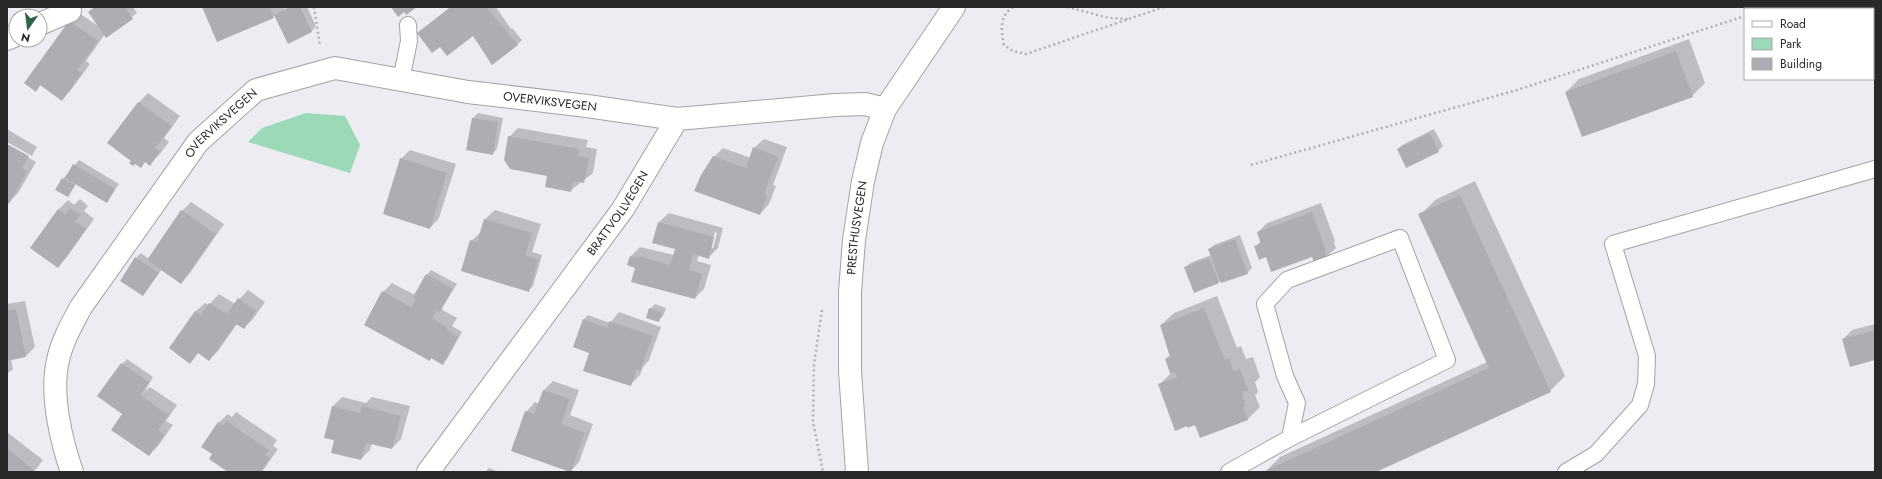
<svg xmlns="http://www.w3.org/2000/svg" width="1882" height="479" font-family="Jost,sans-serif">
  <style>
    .green { fill: #9cd9b6 }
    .shadow { fill: #0003; fill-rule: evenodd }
    .building { fill: #aeadb3 }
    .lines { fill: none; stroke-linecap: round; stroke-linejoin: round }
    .service-casing { stroke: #a3a2a8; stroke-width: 18 }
    .minor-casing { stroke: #a3a2a8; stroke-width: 24 }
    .tertiary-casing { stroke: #a3a2a8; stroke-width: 24 }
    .path { stroke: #afafb4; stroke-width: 2.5; stroke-dasharray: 2 3; stroke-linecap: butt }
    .service { stroke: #fff; stroke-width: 16 }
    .minor { stroke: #fff; stroke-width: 22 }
    .tertiary { stroke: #fff; stroke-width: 22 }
    .labels { text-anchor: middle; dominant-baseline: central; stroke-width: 3; stroke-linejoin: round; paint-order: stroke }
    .street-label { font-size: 12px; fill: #29292c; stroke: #fff }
  </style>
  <rect width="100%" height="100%" fill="#ececf2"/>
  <path class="green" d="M306,113L345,116L360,145L350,173L248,142L262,128Z"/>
  <path class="shadow" d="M94,7H133L137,13L106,37L105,34L86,61L90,64L71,90L62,99L41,84L36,90L70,22L79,13L98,26L89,12Z
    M203,7H283L284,9L288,7H307L316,26L312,31L289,42L275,15L217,41Z
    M450,7H496L511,29L512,28L522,40L517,45L474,35L440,46L418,33Z
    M1689,39L1705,83L1692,96L1566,92L1579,79Z
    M148,93L180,116L164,138L169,142L159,155L150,164L146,161L141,166L109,143L139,102Z
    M478,113L503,118L497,149L492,154L467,149L473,118Z
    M518,128L588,140L586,147L597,149L593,173L570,191L548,175L509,137Z
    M7,129L37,147L32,156L7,142Z
    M1434,129L1443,146L1438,151L1398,149L1402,145Z
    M764,139L787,147L773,185L776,186L769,204L760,214L714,157L723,148L751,158L754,148Z
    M7,145L36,162L18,193L9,202H7Z
    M410,150L456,164L439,218L430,228L401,159Z
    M79,160L119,184L107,202L76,184L68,196L63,179Z
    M1475,181L1565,376L1550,391L1374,472H1265L1280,457L1487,362L1420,215L1435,200Z
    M80,199L88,206L84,211L94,219L67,257L58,266L31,247L59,209L68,200L74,205Z
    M191,202L224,224L190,273L181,283L162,269L143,295L136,258L141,253L149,259L182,211Z
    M1321,203L1335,241L1334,243L1336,248L1326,257L1313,255H1267L1255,247L1261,241L1258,232L1267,223Z
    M495,210L541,224L532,252L542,255L533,286L528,291L471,241L481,232L485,219Z
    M669,213L723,228L718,248L708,258L699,255L697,261L711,265L704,289L695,298L636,267L631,256L640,247L674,255L676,249L659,222ZM715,232L717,233L713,248H711Z
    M1240,235L1252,268L1247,273L1218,282L1185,268L1190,263L1211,255L1209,249L1214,245Z
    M431,270L457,284L441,309L457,318L452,326L462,332L447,359L443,363L432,357L429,360L383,292L392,283L415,295L427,275Z
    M248,290L265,302L253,319L244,328L237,324L218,351L209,360L199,352L190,362L195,312L205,303L209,305L219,294L235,304Z
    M1217,296L1237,348L1241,346L1246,359L1253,357L1260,377L1255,382L1258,392L1255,395L1260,407L1247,420L1196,424L1159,385L1171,373L1166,359L1170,355L1161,325L1174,313Z
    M25,301L35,347L26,356L11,359L13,369L7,374V304Z
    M655,304L666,308L663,316L658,321L650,309Z
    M619,312L661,327L649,360L643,367L640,375L630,385L591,351L584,319L588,315L610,323Z
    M1875,324V359L1843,339L1852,330Z
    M127,359L153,377L145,391L150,387L177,405L166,421L173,425L158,446L149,455L122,364Z
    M553,381L579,390L570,415L593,424L579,462L570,472L512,451L526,412L535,402L539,404L544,390Z
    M342,397L366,403L372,397L410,406L401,439L392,448L372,443L370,450L361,459L335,440L325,437L333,406Z
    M236,412L277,440L273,446L278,449L262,472H230L214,453L218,423L228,414L232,417Z
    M7,432L43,460L34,472H7Z
    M489,468L499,472H485Z"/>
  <path class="building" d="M95,7H125L133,19L106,38L88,12Z
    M202,7H270L274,18L217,42Z
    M291,7H300L312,32L288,44L274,15Z
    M391,7H417L406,15L404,12L398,17Z
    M451,7H486L518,45L492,65L473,36L447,56L440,47L432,53L417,33Z
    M69,21L98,41L77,70L82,73L62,101L40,85L36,92L24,83Z
    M1676,51L1693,97L1582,137L1565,92Z
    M138,102L172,126L155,148L160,151L150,166L145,162L141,168L135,164L133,166L129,163L131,161L107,143Z
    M472,118L498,122L493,155L466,150Z
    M1430,133L1439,152L1406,168L1397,149Z
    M508,136L579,149L578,156L589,158L584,183L573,181L571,192L545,187L547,176L510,169L504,160Z
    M7,144L29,156L22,168L27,171L9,204L7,202Z
    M753,147L778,157L764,194L767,196L760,215L694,191L701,175L713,156L746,168Z
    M400,158L447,173L430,229L383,214Z
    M73,164L115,189L107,203L65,178Z
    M62,178L75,185L68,197L55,190Z
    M1460,195L1551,392L1376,472H1263L1489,368L1418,214Z
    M70,208L80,215L75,221L86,229L58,268L30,248L58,209L65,214Z
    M181,210L216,234L181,284L147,260Z
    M1312,212L1326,251L1325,252L1327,258L1314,262L1312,257L1271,272L1266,257L1259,260L1254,246L1261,244L1257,232Z
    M484,219L532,233L525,255L538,260L529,292L461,271L470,240L477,242Z
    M658,222L714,237L709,259L693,254L689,270L702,274L695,299L631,282L635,268L627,265L630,256L637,258L638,256L670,265L675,249L652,243Z
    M1235,239L1248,274L1221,283L1208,249Z
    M135,257L159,273L143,296L120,281Z
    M1209,258L1219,283L1194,293L1184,267Z
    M426,274L453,289L440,312L437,310L432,318L448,328L447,330L458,337L443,365L431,358L430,361L364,325L382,291L411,307L416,299L413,297Z
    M238,298L256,311L244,329L236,324L209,361L198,353L190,364L169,348L195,311L201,315L209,303L227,314Z
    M649,308L662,313L659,322L646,318Z
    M1204,308L1225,360L1229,358L1233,371L1240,369L1248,390L1242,393L1246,406L1243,407L1248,420L1200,438L1195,425L1187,428V426L1175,431L1158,384L1177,377L1175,372L1170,373L1165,359L1170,357L1160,325Z
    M16,309L26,357L7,361V311Z
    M583,319L607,328L609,321L653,336L640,371L637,369L631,386L583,371L589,353L573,347Z
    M1875,330V360L1850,367L1842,339Z
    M121,363L149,382L140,395L168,415L158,430L164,435L149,456L111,430L122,414L97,396Z
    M543,390L570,399L561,424L585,433L571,472L511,451L525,411L534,414Z
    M332,406L360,413L362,406L401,416L392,449L366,443L361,460L331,453L334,440L324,438Z
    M226,421L269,450L265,455L270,458L260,472H228L209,459L212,454L201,447L218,422L223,426Z
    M7,448L34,470L33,472H7Z"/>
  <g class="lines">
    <defs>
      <path id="service" d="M401,80L409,41L408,25
        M1229,472L1290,438L1447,360L1400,238L1287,280L1265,304L1285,376L1297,403L1290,438
        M1566,472L1596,454L1640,405L1646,384L1647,356L1613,244L1875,169"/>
      <g id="minor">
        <path d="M40,24L70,11"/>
        <path d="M7,39L16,35"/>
        <path id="s1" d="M72,472C61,440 50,394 58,360C62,341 72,324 81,307L198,142L256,90L335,68L468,92L587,106L677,119"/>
        <path id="s2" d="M428,472L623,209L677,119L835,105L865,104L885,109"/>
      </g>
      <g id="tertiary">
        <path id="s3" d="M857,472L850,371V292L854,240L863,181L872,143L885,109L954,7"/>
      </g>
    </defs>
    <use href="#service" class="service-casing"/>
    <use href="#minor" class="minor-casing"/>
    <use href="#tertiary" class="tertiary-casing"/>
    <path class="path" d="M314,7L320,46
      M1013,7C999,16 1001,31 1004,45L1013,51L1026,54L1164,7
      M1067,7L1109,18L1128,19
      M1767,9L1773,7
      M1251,165L1517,90L1745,16
      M822,310L814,364L813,422L823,472"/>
    <use href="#service" class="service"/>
    <use href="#minor" class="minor"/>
    <use href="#tertiary" class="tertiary"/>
  </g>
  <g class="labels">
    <g class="street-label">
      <text stroke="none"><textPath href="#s1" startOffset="752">OVERVIKSVEGEN</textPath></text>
      <text stroke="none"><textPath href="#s1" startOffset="404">OVERVIKSVEGEN</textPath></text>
      <text stroke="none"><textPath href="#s2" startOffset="321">BRATTVOLLVEGEN</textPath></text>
      <text stroke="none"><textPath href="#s3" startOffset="245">PRESTHUSVEGEN</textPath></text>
    </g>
  </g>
  <rect width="1882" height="479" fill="none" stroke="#29292c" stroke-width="16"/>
  <rect x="1744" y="8" width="130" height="72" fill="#ffffff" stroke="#a9a9ab"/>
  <rect x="1752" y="21" width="20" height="6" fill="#ffffff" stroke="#a9a9ab"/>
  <text x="1780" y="28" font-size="12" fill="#29292c">Road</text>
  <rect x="1752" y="38" width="20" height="12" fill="#9cd9b6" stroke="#a9a9ab"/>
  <text x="1780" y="48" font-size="12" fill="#29292c">Park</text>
  <rect x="1752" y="58" width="20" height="12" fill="#aeadb3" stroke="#a9a9ab"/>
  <text x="1780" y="68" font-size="12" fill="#29292c">Building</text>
  <g transform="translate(28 28) rotate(194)"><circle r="19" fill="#ffffff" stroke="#a9a9ab"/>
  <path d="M0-3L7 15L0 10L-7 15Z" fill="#2f6348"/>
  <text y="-6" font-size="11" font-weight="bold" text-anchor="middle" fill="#29292c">N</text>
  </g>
</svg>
